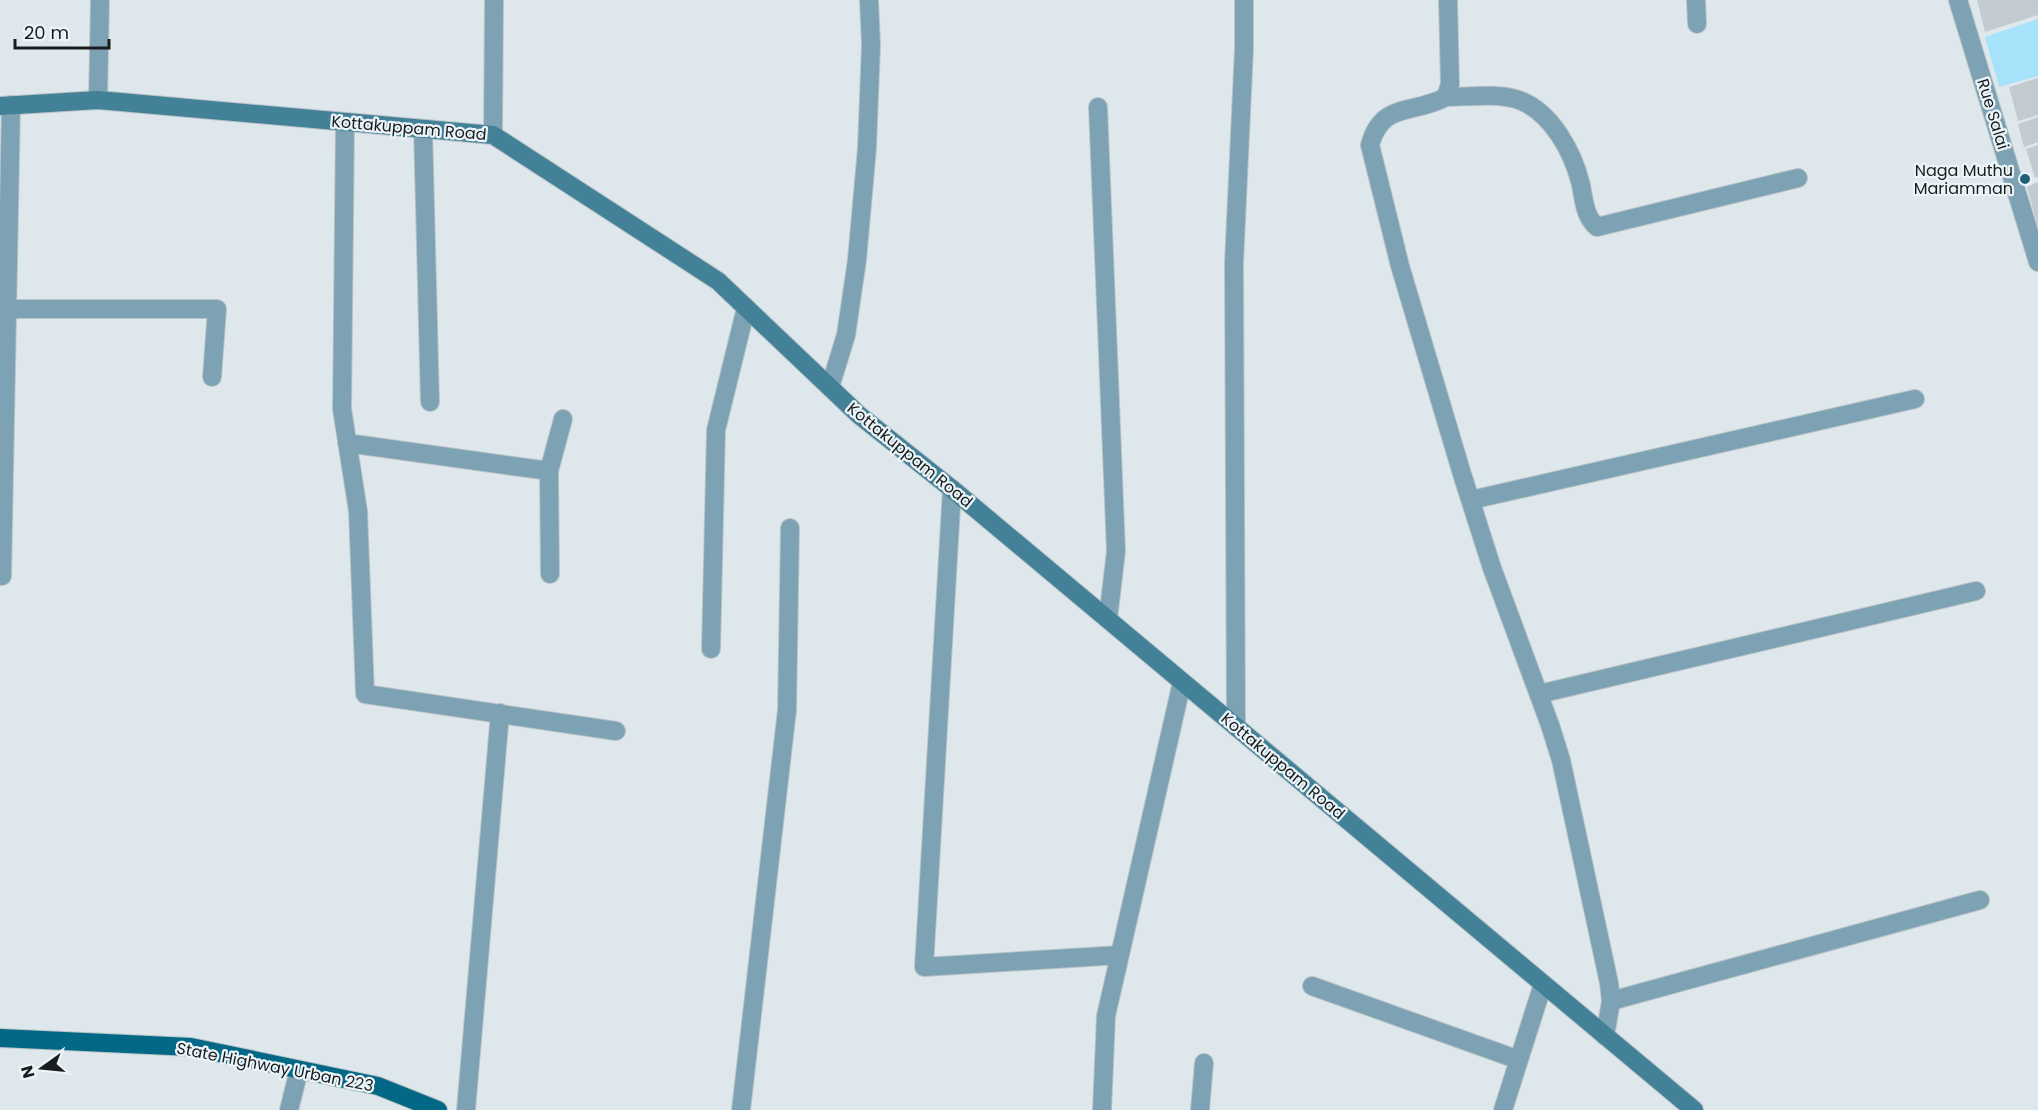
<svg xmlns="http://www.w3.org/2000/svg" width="2038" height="1110" font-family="Poppins,sans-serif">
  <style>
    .green { fill: #a7e2fb }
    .building { fill: #c2ccd0 }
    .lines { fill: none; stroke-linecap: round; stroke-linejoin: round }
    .street-casing { stroke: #bac3c7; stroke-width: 20 }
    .secondary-casing { stroke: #bac3c7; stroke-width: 20 }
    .primary-casing { stroke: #bac3c7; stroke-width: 20 }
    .street { stroke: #7ca2b3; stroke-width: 18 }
    .secondary { stroke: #438199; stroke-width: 18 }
    .primary { stroke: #026886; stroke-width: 18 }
    .poi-dot { fill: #226077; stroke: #ebf5f9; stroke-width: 2 }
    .labels { text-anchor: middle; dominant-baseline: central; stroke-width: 4.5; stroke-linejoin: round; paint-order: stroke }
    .street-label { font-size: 16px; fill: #181c1d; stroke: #ebf5f9 }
    .poi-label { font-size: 16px; fill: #181c1d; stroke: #ebf5f9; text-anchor: end }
  </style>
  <rect width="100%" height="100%" fill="#dee8ec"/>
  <path class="green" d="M2038,19V76L1999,87L1985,37Z"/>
  <path class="building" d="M1977,0H2038V15L1985,32Z
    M2038,78V115L2018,121L2009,87Z
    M2038,117V142L2024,147L2018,124Z
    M2038,145V177L2035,178L2026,149Z
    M2038,182V225H2037L2027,187Z"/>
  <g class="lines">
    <defs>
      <path id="street" d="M1448,0L1450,84L1446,97C1413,115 1382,101 1370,145L1400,266L1462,474L1492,568L1550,725L1561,760L1609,983L1611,1001L1605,1036
        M1696,0L1697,24
        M1958,0L2038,262
        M1446,97C1468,97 1494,93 1516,99C1551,110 1573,152 1581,185C1584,201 1585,217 1597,227L1798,178
        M98,100L100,0
        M1098,107L1116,551L1108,619
        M345,122L342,409L358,511L365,694L616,731
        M423,129L430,402
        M493,135L494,0
        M0,309H217L212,377
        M830,387L846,335L857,260L867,148L871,45L869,0
        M347,443L549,471
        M952,489L924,967L1120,955
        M1471,500L1915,399
        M550,574L549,471L563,419
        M2,576L11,105
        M711,649L716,430L746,308
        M1539,694L1976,591
        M1236,727L1234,263L1244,49V0
        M1312,986L1519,1060
        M1611,1001L1980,900
        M289,1110L299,1070
        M466,1110L500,713
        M741,1110L787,710L790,528
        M1102,1110L1106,1016L1182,682
        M1200,1110L1204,1063
        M1503,1110L1543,984"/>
      <path id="secondary" d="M0,106L98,100L493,135L718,281L859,415L952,489L1694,1110"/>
      <path id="primary" d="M0,1038L191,1047L378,1086L438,1110"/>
    </defs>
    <use href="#street" class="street-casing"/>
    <use href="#secondary" class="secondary-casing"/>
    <use href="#primary" class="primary-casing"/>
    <use href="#street" class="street"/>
    <use href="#secondary" class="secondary"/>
    <use href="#primary" class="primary"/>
  </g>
  <circle class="poi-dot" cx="2025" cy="179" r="6"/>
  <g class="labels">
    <g class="street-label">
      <text transform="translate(1993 114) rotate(73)">Rue Salai</text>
      <text transform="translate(409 128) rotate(5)">Kottakuppam Road</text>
      <text transform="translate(910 455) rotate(39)">Kottakuppam Road</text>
      <text transform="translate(1283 766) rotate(40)">Kottakuppam Road</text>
      <text transform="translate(275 1067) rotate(11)">State Highway Urban 223</text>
    </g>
    <g class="poi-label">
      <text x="2013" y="170">Naga Muthu<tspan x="2013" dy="18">Mariamman</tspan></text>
    </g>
  </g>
  <g transform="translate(42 1068) rotate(255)" stroke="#ebf5f9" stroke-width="4.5" paint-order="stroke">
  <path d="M0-4.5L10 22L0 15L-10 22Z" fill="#181c1d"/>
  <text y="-9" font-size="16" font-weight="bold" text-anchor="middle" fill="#181c1d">N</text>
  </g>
  <path d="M15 39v9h94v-9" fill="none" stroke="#181c1d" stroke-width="3"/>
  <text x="24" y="39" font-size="18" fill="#181c1d" stroke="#ebf5f9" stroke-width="4.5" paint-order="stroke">20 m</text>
</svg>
